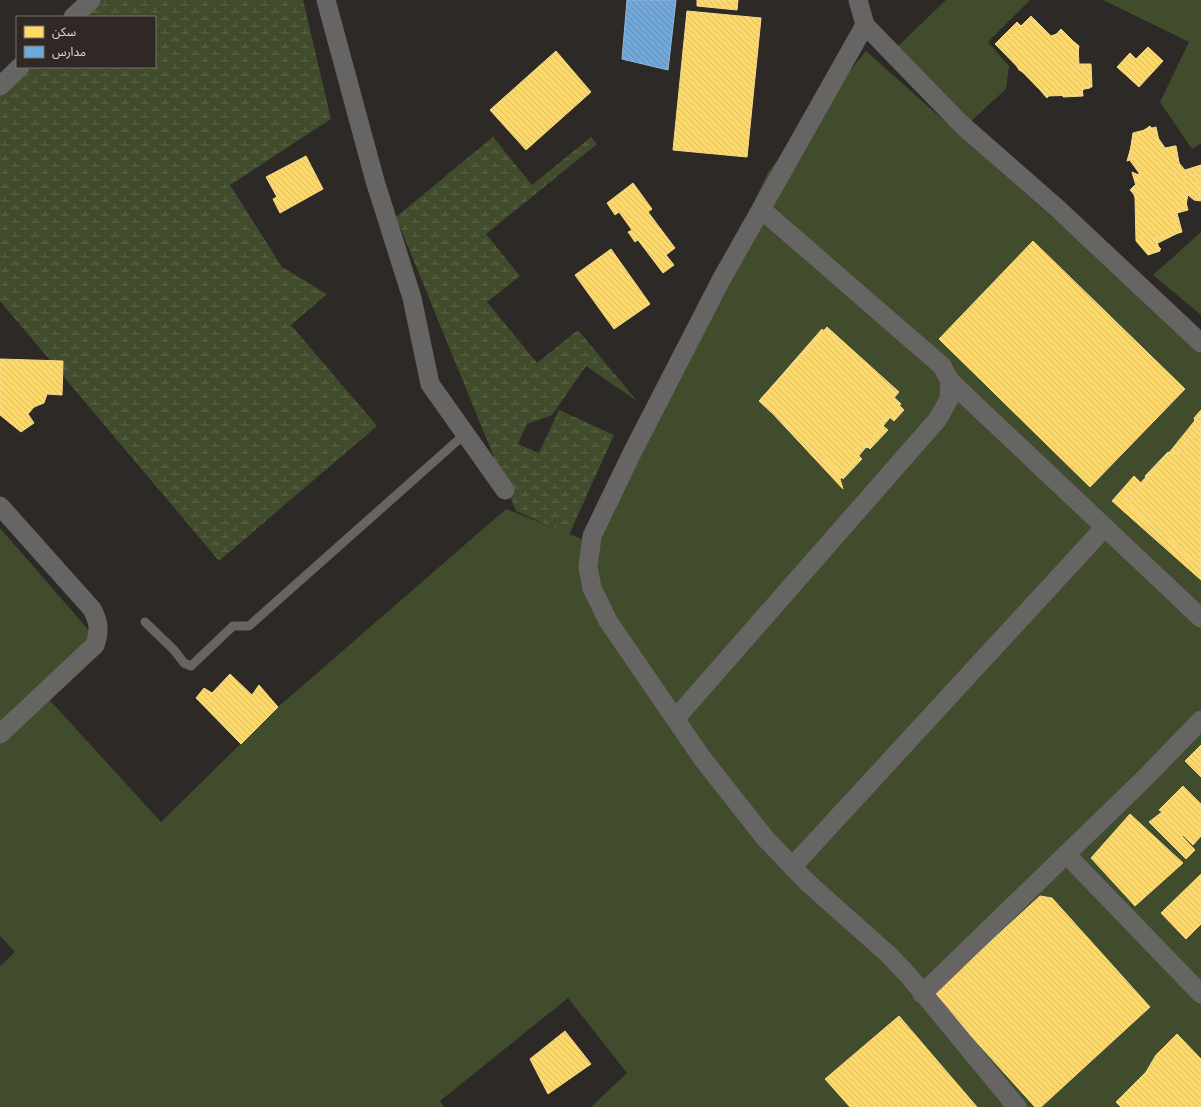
<svg xmlns="http://www.w3.org/2000/svg" width="1201" height="1107" font-family="'Libre Baskerville','Noto Sans Arabic',serif">
  <style>
    .grass { fill: #414c2c }
    .wetland { fill: url(#wetland-marsh) }
    .homes { fill: url(#homes-back-hatch); stroke: #f6da89 }
    .schools { fill: url(#schools-back-hatch); stroke: #92b8db }
    .lines { fill: none; stroke-linecap: round; stroke-linejoin: round }
    .service { stroke: #676564; stroke-width: 9 }
    .minor { stroke: #676564; stroke-width: 19 }
  </style>
  <defs>
    <pattern id="wetland-marsh" width="20" height="14" patternUnits="userSpaceOnUse"><rect width="20" height="14" fill="#414c2c"/><path d="M1 5h8M5 5V1M11 12h8M15 12V8" fill="none" stroke="#5c654a"/></pattern>
    <pattern id="homes-back-hatch" width="6" height="6" patternUnits="userSpaceOnUse"><rect width="6" height="6" fill="#ffd966"/><path d="M-1 5l2 2M0 0l6 6M5-1l2 2" fill="none" stroke="#dabb5f"/></pattern>
    <pattern id="schools-back-hatch" width="6" height="6" patternUnits="userSpaceOnUse"><rect width="6" height="6" fill="#6fa8dc"/><path d="M-1 5l2 2M0 0l6 6M5-1l2 2" fill="none" stroke="#648eb5"/></pattern>
  </defs>
  <rect width="100%" height="100%" fill="#2c2927"/>
  <path class="grass" d="M946,0H1030L988,42L1009,66L1006,89L968,124L897,47Z
    M1103,0H1201V143L1192,149L1160,102L1189,42Z
    M866,51L1201,350V1107H591L627,1073L568,998L440,1101L444,1107H0V966L15,952L0,936V528L99,642L45,695L161,822L278,707L506,509L592,543L768,172Z
    M1201,232V315L1153,275Z"/>
  <path class="wetland" d="M94,0H303L331,119L230,185L282,267L327,294L291,325L377,426L219,561L0,301V80L17,67H155V17H74Z
    M493,137L532,185L591,137L597,144L486,234L520,276L487,302L537,363L578,330L637,401L586,366L552,415L527,424L518,444L539,453L559,410L614,435L569,535L516,511L396,217Z"/>
  <path class="homes" d="M697,0H738L737,10L697,6Z
    M687,11L761,18L747,157L673,150Z
    M1031,16L1051,36L1062,32L1079,46L1077,58L1079,69L1087,68L1090,88L1084,89L1079,95L1046,96L995,44L1017,22L1021,26Z
    M1034,20L1053,38L1061,29L1078,46L1079,64H1091L1092,87H1082L1083,96L1063,97V89L1052,92L1047,98L1025,73L1019,70L1005,44L1017,32H1022Z
    M1148,47L1163,61L1139,87L1117,67L1130,53L1136,59Z
    M556,51L591,92L526,150L490,110Z
    M1150,126L1165,148L1176,146L1179,163L1185,170L1201,165V201L1194,200L1183,191L1188,210L1177,213L1182,232L1156,239L1160,251L1148,255L1136,241L1135,198L1132,188L1136,186L1132,172L1141,176L1135,158L1127,161L1134,137Z
    M1156,127L1161,150L1175,146L1180,167L1174,176L1178,183L1186,182L1184,173L1194,168L1200,198L1188,193L1186,206L1172,213L1180,232L1156,244L1161,249L1147,253L1141,233L1156,219L1130,190L1137,183L1139,173L1129,159L1133,133Z
    M306,156L323,189L280,213L273,199L277,197L266,177Z
    M633,183L652,209L648,212L675,248L666,255L674,265L663,273L638,240L635,242L628,232L632,230L619,212L615,215L607,203Z
    M1033,241L1185,389L1090,487L939,339Z
    M611,249L650,304L614,329L575,275Z
    M827,327L899,392L893,399L904,410L894,421L887,415L880,423L884,429L867,448L861,444L855,451L859,457L843,476L760,400Z
    M822,329L901,404L840,479L843,489L760,400Z
    M827,329L896,394L892,398L903,409L894,419L888,417L881,424L888,430L870,449L862,442L854,451L862,459L843,479L759,401Z
    M0,359L63,361L62,395L47,394L44,403L34,407L28,414L34,423L21,432L0,415Z
    M1201,410V580L1112,501L1134,476L1143,485L1148,480L1145,476L1168,452L1174,455L1197,428L1194,418Z
    M1201,413V569L1127,505Z
    M1201,424V567L1124,501L1169,452L1177,454L1200,429Z
    M230,674L252,695L259,685L278,707L241,744L196,698L204,688L212,693Z
    M1201,745V777L1185,761Z
    M1183,786L1201,804V836L1193,845L1183,835L1182,836L1195,850L1186,859L1149,822L1162,812L1159,810Z
    M1130,814L1183,863L1135,906L1091,858Z
    M1201,874V924L1186,939L1161,913Z
    M1040,896L1052,898L1150,1007L1041,1107H1035L933,994Z
    M899,1016L977,1107H850L825,1079Z
    M565,1031L591,1064L548,1094L530,1059Z
    M1177,1034L1201,1059V1107H1121L1116,1102L1146,1072L1156,1055Z"/>
  <path class="schools" d="M627,0H676L668,70L622,59Z"/>
  <g class="lines">
    <path class="service" d="M145,622L174,650L184,663L191,666L233,626H249L465,434"/>
    <path class="minor" d="M326,0L375,181L412,298L430,384L505,490
      M858,0L865,25L721,280L632,453L592,536L588,567L592,588L608,621L702,758L765,838L807,882L889,955L908,975L1017,1107
      M73,17L91,0
      M865,25L961,124L1058,209L1201,343
      M0,86L20,67
      M950,381L1201,618
      M0,506L92,609C99,622 100,631 95,645L0,734
      M675,719L938,419L949,399L950,381L942,366L761,209
      M1066,854L1201,994
      M792,867L1105,527
      M922,994L1146,777L1201,720"/>
  </g>
  <rect x="16" y="16" width="140" height="52" fill="#2f2824" stroke="#77706d"/>
  <rect x="24" y="26" width="20" height="12" fill="#ffd966" stroke="#77706d"/>
  <text x="52" y="36" font-size="12" fill="#e2ddda">سكن</text>
  <rect x="24" y="46" width="20" height="12" fill="#6fa8dc" stroke="#77706d"/>
  <text x="52" y="56" font-size="12" fill="#e2ddda">مدارس</text>
</svg>
